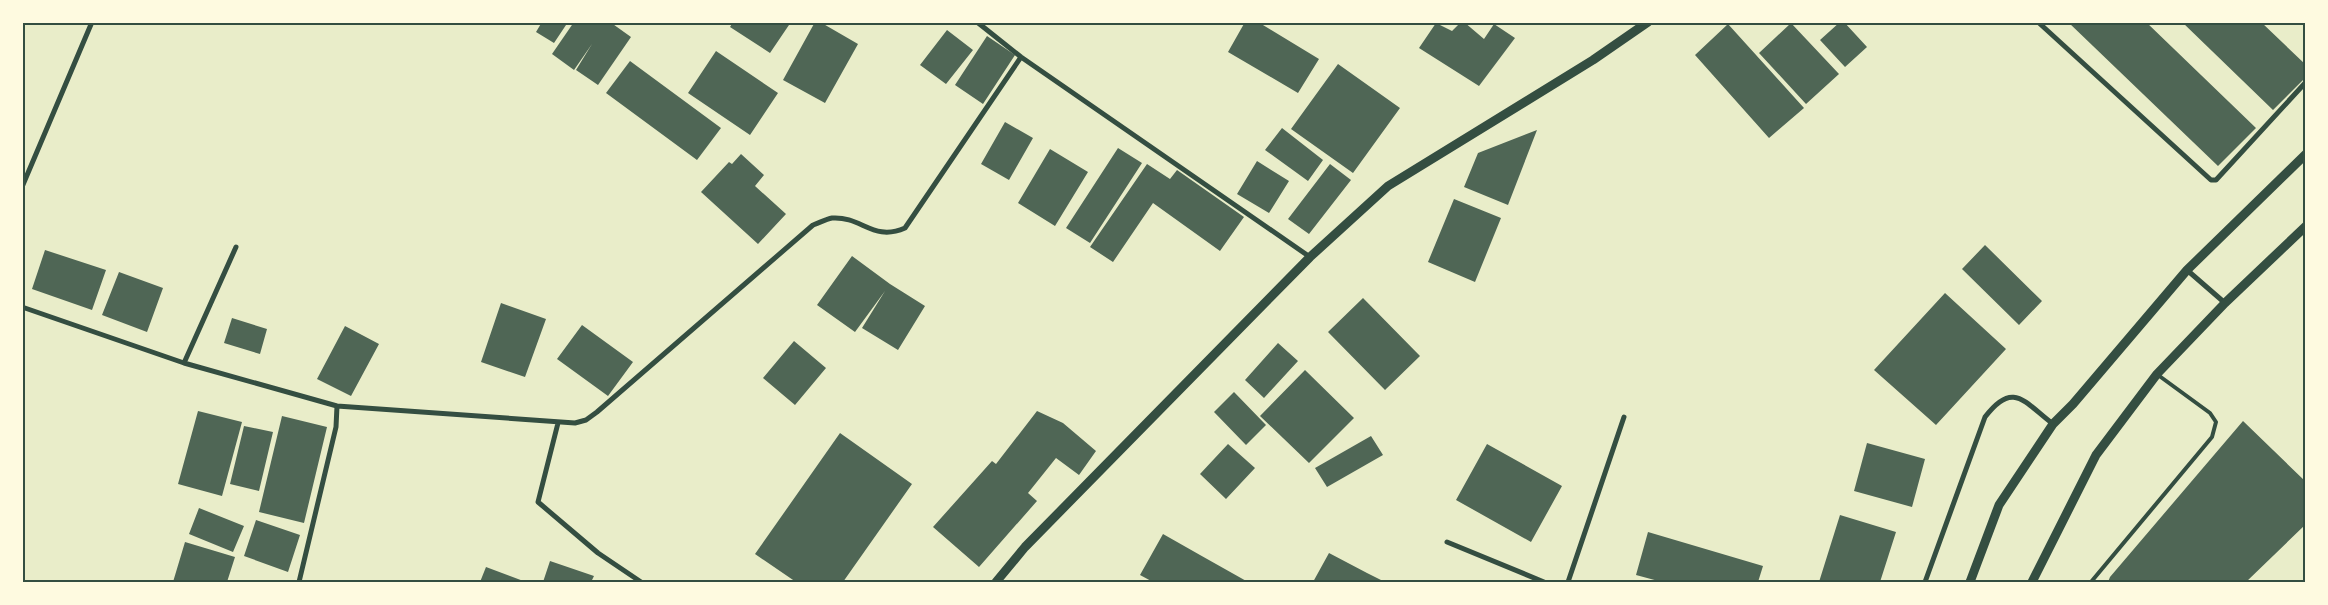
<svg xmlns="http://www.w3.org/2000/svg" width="2328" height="605" font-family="'Crimson Pro',serif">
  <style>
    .building { fill: #4f6655 }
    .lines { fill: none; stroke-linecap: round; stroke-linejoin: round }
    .service { stroke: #344e41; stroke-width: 4 }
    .minor { stroke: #344e41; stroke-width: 5 }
    .tertiary { stroke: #344e41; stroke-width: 9 }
    .neatline { fill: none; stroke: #344e41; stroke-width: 2 }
  </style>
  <rect width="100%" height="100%" fill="#e9edc9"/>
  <path class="building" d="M542,22H568L554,43L536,32Z
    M574,22H610L631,37L598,85L576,70L592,44L574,70L552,54Z
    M733,22H791L770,53L730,27Z
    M815,22H820L858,44L825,103L783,80Z
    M1245,22H1258L1319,59L1298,93L1228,52Z
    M1461,22H1464L1484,39L1494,24L1515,38L1479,86L1419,48L1436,23L1452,31Z
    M1840,22H1844L1867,47L1845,67L1820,40Z
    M2068,22H2146L2256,128L2218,166Z
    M2182,22H2261L2306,65V77L2273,110Z
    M1791,23L1839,74L1806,104L1759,53Z
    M1728,24L1804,108L1769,138L1695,55Z
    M947,30L973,50L946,84L920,65Z
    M987,36L1015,55L983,104L955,85Z
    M716,51L778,93L750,135L688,93Z
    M630,61L721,128L697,160L606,93Z
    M1338,64L1400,108L1353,173L1291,129Z
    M1005,122L1033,138L1009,180L981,164Z
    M1282,128L1323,160L1308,181L1265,150Z
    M1537,130L1508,205L1464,187L1478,153Z
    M1118,148L1142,163L1090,243L1066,228Z
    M1050,149L1088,172L1055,226L1018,203Z
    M741,154L764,175L755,186L786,214L758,244L701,192L729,162L732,164Z
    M1257,161L1289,181L1269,213L1237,194Z
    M1147,164L1170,179L1177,170L1244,217L1220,251L1153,203L1113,262L1090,247Z
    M1330,164L1351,180L1309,234L1288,219Z
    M1454,199L1501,218L1475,282L1428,262Z
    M1985,245L2042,301L2019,325L1962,269Z
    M45,250L106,270L92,310L32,289Z
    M852,256L890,284L925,306L898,350L862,328L885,291L855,332L817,305Z
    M119,272L163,288L147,332L102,315Z
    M1945,293L2006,349L1936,425L1874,370Z
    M1363,298L1420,356L1385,390L1328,332Z
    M501,303L546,319L525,377L481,362Z
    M232,318L267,329L260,354L224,343Z
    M582,325L633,362L608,396L557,359Z
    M345,326L379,344L351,396L317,379Z
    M794,341L826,368L795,405L763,378Z
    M1278,343L1298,361L1264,398L1245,380Z
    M1305,370L1354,418L1309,463L1260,416Z
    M1234,392L1266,425L1246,445L1214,412Z
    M198,411L242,422L222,496L178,484Z
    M1037,411L1063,423L1096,451L1079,475L1056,458L1028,493L1037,501L979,567L933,527L992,461L996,464Z
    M282,416L327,427L304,523L259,512Z
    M2243,421L2306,482V524L2246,582H2108L2110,577Z
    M244,426L273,432L259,491L230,484Z
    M840,433L912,484L843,582H796L755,554Z
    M1371,436L1383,455L1327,487L1315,468Z
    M1867,443L1925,459L1912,507L1854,491Z
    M1228,444L1255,468L1226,499L1200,474Z
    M1487,444L1562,486L1531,542L1456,500Z
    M199,508L244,526L233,552L189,534Z
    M1840,515L1896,532L1880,582H1819Z
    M256,520L300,535L288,572L244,556Z
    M1648,532L1763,566L1758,582H1662L1636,575Z
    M1163,534L1200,555L1248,582H1153L1140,575Z
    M185,542L235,557L227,582H173Z
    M1329,553L1367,573L1385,582H1313Z
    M550,561L594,576L591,582H543Z
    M486,567L526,582H480Z"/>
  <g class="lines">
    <path class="service" d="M2091,582L2212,437L2216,422L2210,413L2158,375"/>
    <path class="minor" d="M977,22L1021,57L1310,257
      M2038,22L2211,180H2216L2306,82
      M22,187L92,22
      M2187,270L2225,303
      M22,307L184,363L337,406L575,423L586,420L597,412L813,225C819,223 826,219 832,218C862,216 873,242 905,228L1021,57
      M184,363L236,247
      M558,423L538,502L598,553L641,582
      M1447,542L1544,582
      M299,582L336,427L337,406
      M1568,582L1624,417
      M1925,582L1985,417C2013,380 2024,402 2053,424"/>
    <path class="tertiary" d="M996,582L1025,547L1310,257L1388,186L1593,60L1648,22
      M1970,582L1999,505L2053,424L2073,404L2187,270L2306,154
      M2032,582L2096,455L2157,374L2225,303L2306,226"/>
  </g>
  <rect width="2328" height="605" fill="none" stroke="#fefae0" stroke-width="48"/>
  <rect x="24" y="24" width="2280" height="557" class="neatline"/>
</svg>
